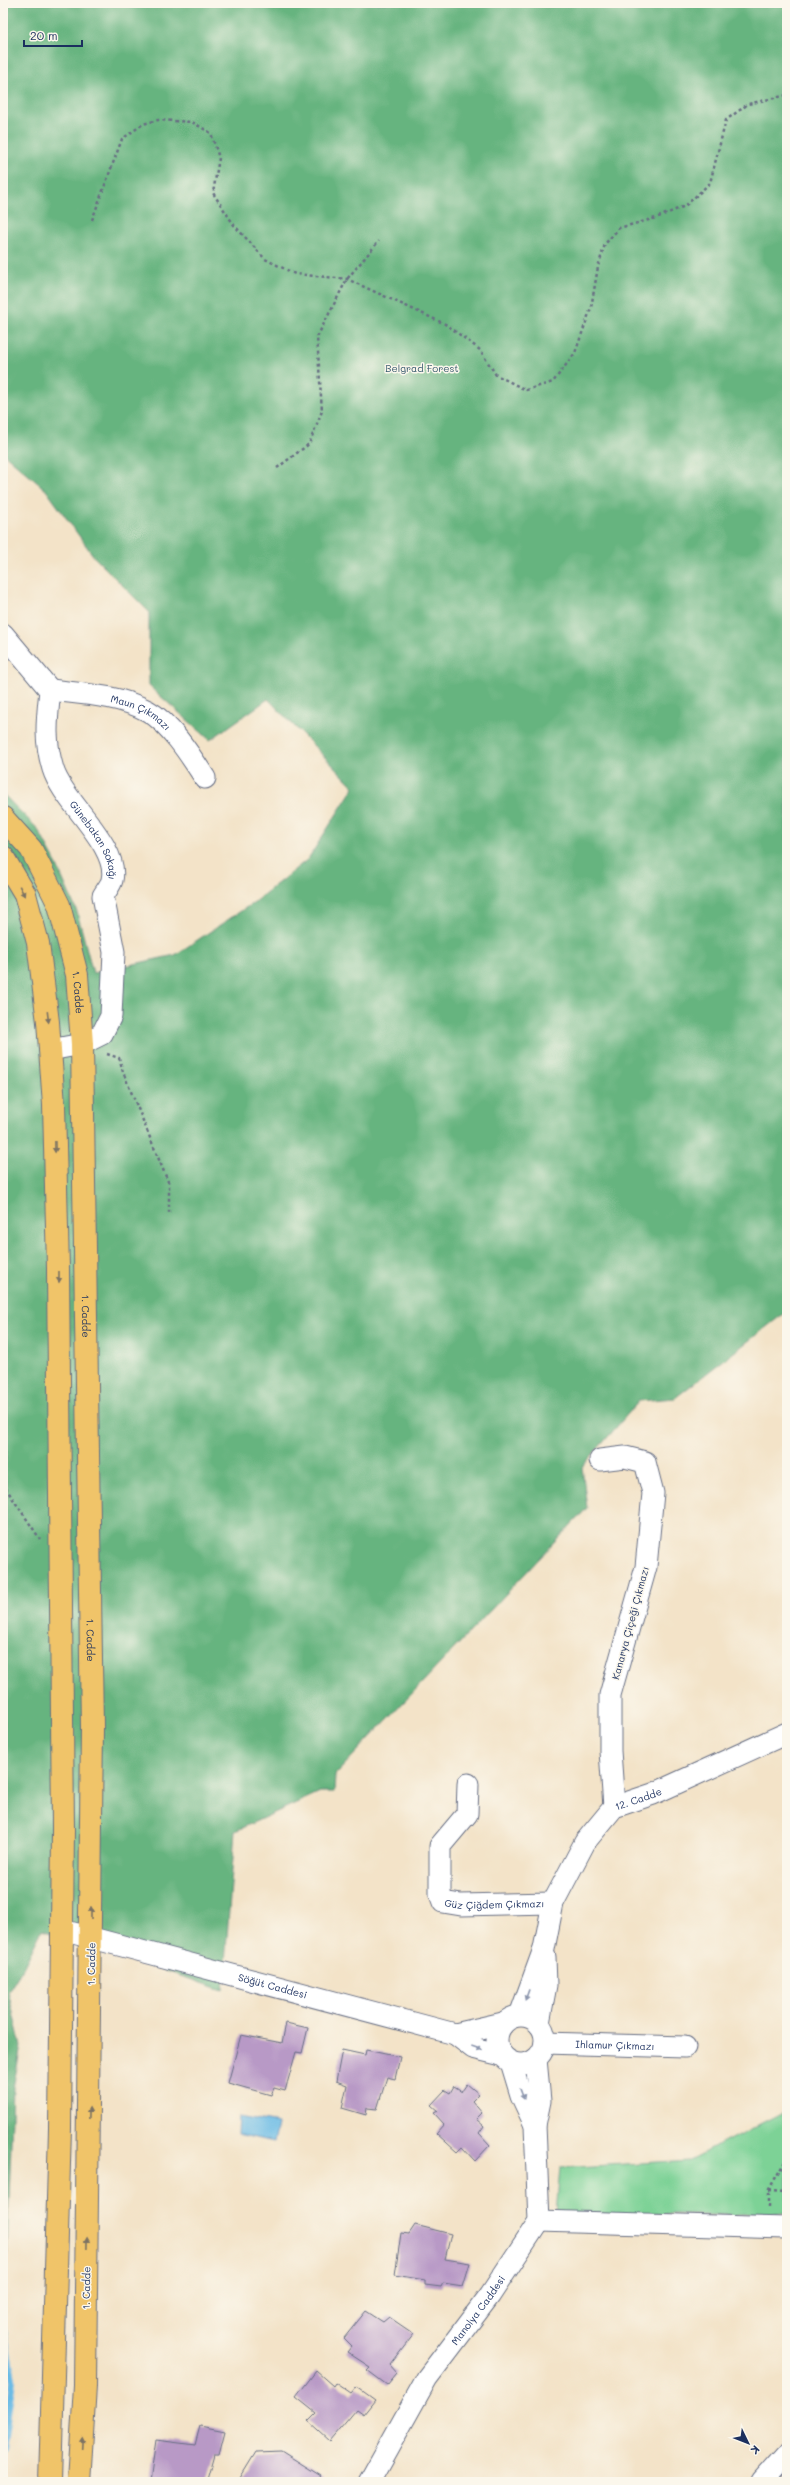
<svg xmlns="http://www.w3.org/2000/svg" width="790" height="2485" font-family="Mali,sans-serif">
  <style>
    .green { fill: #7dd296; stroke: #4c807a }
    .forest { fill: #66b47f; stroke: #40726e }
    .water { fill: #6abbe5; stroke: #4275a2 }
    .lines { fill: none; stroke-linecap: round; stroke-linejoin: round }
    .stream { stroke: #6abbe5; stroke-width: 6 }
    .building { fill: #b899c6 }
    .minor-casing { stroke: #676e83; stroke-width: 23 }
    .primary-casing { stroke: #676e83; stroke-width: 24 }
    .path { stroke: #676e83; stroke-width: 2.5; stroke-dasharray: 3 3; stroke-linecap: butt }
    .minor { stroke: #fff; stroke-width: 21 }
    .primary { stroke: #f0c469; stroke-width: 22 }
    .oneway { fill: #7b7263 }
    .oneway2 { fill: #8d97ae }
    .labels { text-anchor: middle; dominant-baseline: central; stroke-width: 3; stroke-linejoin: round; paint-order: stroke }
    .park-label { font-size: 10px; fill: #34586c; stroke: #fbf7ec }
    .street-label { font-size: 10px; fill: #1b2f5e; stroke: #fbf7ec }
  </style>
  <rect width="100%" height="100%" fill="#fbf7ec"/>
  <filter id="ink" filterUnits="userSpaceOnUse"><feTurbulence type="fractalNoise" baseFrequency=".025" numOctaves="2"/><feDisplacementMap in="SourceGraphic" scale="8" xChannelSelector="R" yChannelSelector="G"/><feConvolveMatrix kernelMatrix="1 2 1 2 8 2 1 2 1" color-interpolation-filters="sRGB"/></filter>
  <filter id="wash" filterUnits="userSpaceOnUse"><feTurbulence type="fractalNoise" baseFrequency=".012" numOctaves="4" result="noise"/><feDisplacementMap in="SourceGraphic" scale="16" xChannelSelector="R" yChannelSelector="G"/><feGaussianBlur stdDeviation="0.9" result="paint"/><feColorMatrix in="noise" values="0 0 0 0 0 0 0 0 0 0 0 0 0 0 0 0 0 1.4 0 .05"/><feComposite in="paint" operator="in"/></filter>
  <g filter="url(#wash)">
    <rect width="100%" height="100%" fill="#f3e3c8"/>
    <path class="green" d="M787,2110V2214H556L560,2168L690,2160Z"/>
    <path class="forest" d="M3,3H787V1311L675,1398L639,1401L582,1467L587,1508L335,1775L334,1792H320L235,1831L223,1990L42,1930L23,1968L8,1992L21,2046L13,2088L7,2254L3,2276V794L37,828L54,859L77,912L93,973L175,955L253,903L308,859L354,787L268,699L210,740L149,686V612L95,558L46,490L3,453Z"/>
    <path class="water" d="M238,2117L278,2124L274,2142L237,2134Z"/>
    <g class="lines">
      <path class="stream" d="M3,2326L13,2379L3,2449"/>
    </g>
    <g id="blocks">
      <path class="building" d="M286,2023L308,2028L302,2053L296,2052L285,2091L274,2088L271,2095L228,2083L241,2035L282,2043Z
        M342,2050L365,2055L366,2050L400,2057L395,2079L387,2077L377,2109L367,2108L366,2115L342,2108L347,2085L336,2081Z
        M467,2084L479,2094L472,2101L482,2113L476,2119L484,2126L479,2133L490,2145L475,2161L462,2147L457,2152L436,2133L444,2124L434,2113L438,2111L431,2105L445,2090L450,2093L454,2086L462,2091Z
        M415,2225L451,2234L445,2259L470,2263L463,2286L443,2283L441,2287L425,2285V2280L395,2275L401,2233L409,2234Z
        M366,2311L383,2322L389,2317L414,2334L390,2365L397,2373L387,2385L367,2370L370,2367L347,2352L352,2346L344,2338Z
        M316,2371L333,2386L335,2383L351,2394L357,2387L375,2400L363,2415L356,2410L330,2441L308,2421L316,2413L296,2397Z
        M200,2426L225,2431L219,2454H214L206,2482H150L156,2440L195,2445Z
        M281,2451L321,2476L316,2482H246L240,2478L256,2452Z"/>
    </g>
  </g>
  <g filter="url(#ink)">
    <use href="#blocks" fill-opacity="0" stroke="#676e83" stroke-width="1"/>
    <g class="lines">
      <defs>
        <g id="minor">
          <path id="s1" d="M3,634L50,690C47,720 44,739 53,769C63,802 120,846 112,880C111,885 105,892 103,896L114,952L111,1016L102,1034L82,1044L50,1050"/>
          <path id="s2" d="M50,690C83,694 118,695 148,711C170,723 192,758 205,778"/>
          <path d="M600,1460L625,1457L645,1462L653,1493L646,1567L610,1695V1751L614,1807"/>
          <path id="s3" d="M468,1784L467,1814L440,1846V1894L443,1902L461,1905L553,1903"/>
          <path id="s4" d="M62,1930L455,2034L473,2048L502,2055"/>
          <path id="s5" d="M520,2015L544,1949L553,1903L585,1842L614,1807L653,1794L787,1733"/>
          <circle cx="521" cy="2040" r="24"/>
          <path d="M539,2023L546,1985L545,1957"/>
          <path d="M455,2034L503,2023"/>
          <path id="s6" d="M545,2043L685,2047"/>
          <path d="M511,2062L521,2095L535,2125"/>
          <path d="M539,2221L787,2228"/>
          <path id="s7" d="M369,2482L427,2378L490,2295L539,2221L535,2125L540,2101L536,2059"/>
          <path d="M762,2482L787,2454"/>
        </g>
        <g id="primary">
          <path id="s8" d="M3,818L31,849L59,905L77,975L82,1044L92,1727L85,2386L79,2482"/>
          <path d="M3,857L25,894L38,943L48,1022L54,1105L58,1269L63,1829L60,2128L50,2482"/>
        </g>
      </defs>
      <use href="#minor" class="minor-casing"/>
      <use href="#primary" class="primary-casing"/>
      <path class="path" d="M92,220L122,139L143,124L158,120L192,122L211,133L219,158L213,193L234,225L265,259L295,274L347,279L447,325L480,350L496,375L526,390L553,382L575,353L591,308L598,267L605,244L619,228L656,218L685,206L710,183L726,120L748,104L787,95
        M277,468L309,444L322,411L317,337L347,279L379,241
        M107,1054L119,1058L123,1072L169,1184V1215
        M3,1416L5,1487L40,1539
        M768,2191L787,2192
        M768,2208V2191L787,2158"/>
      <use href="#minor" class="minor"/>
      <use href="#primary" class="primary"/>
    </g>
    <defs><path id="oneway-solid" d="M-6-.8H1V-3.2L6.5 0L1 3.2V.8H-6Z"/></defs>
    <g class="oneway">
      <use href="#oneway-solid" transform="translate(22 891) rotate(63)"/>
      <use href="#oneway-solid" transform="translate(48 1017) rotate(83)"/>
      <use href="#oneway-solid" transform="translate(55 1147) rotate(89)"/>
      <use href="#oneway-solid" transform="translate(59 1277) rotate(90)"/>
      <use href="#oneway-solid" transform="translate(91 1913) rotate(-90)"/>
      <use href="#oneway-solid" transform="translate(89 2113) rotate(-89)"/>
      <use href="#oneway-solid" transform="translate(87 2243) rotate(-89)"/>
      <use href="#oneway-solid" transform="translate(82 2443) rotate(-87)"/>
    </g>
    <g class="oneway2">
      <use href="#oneway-solid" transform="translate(527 1995) rotate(110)"/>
      <use href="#oneway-solid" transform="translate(477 2048) rotate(19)"/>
      <use href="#oneway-solid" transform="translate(522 2094) rotate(69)"/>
    </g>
  </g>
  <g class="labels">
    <g class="park-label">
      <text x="422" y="368">Belgrad Forest</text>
    </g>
    <g class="street-label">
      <text stroke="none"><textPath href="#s2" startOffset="95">Maun Çıkmazı</textPath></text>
      <text stroke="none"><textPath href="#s1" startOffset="236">Günebakan Sokağı</textPath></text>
      <text stroke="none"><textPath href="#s8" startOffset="194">1. Cadde</textPath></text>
      <text stroke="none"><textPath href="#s8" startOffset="518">1. Cadde</textPath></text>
      <text transform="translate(630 1623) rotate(-75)">Kanarya Çiçeği Çıkmazı</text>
      <text stroke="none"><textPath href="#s8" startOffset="842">1. Cadde</textPath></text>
      <text stroke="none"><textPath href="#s5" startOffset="257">12. Cadde</textPath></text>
      <text stroke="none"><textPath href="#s3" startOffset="180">Güz Çiğdem Çıkmazı</textPath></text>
      <text transform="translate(91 1964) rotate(-89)">1. Cadde</text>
      <text stroke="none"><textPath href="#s4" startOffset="218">Söğüt Caddesi</textPath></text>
      <text stroke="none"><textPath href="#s6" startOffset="70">Ihlamur Çıkmazı</textPath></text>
      <text transform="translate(86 2288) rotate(-89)">1. Cadde</text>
      <text stroke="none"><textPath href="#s7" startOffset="204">Manolya Caddesi</textPath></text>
    </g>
  </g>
  <rect width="790" height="2485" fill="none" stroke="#fbf7ec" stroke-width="16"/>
  <g transform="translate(748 2443) rotate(133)" stroke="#fbf7ec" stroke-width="3" paint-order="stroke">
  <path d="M0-3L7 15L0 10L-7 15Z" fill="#1b2f5e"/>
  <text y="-6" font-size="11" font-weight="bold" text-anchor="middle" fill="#1b2f5e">K</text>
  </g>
  <path d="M24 40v6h58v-6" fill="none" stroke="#1b2f5e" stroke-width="2"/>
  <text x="30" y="40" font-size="12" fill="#1b2f5e" stroke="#fbf7ec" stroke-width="3" paint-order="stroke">20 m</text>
</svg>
